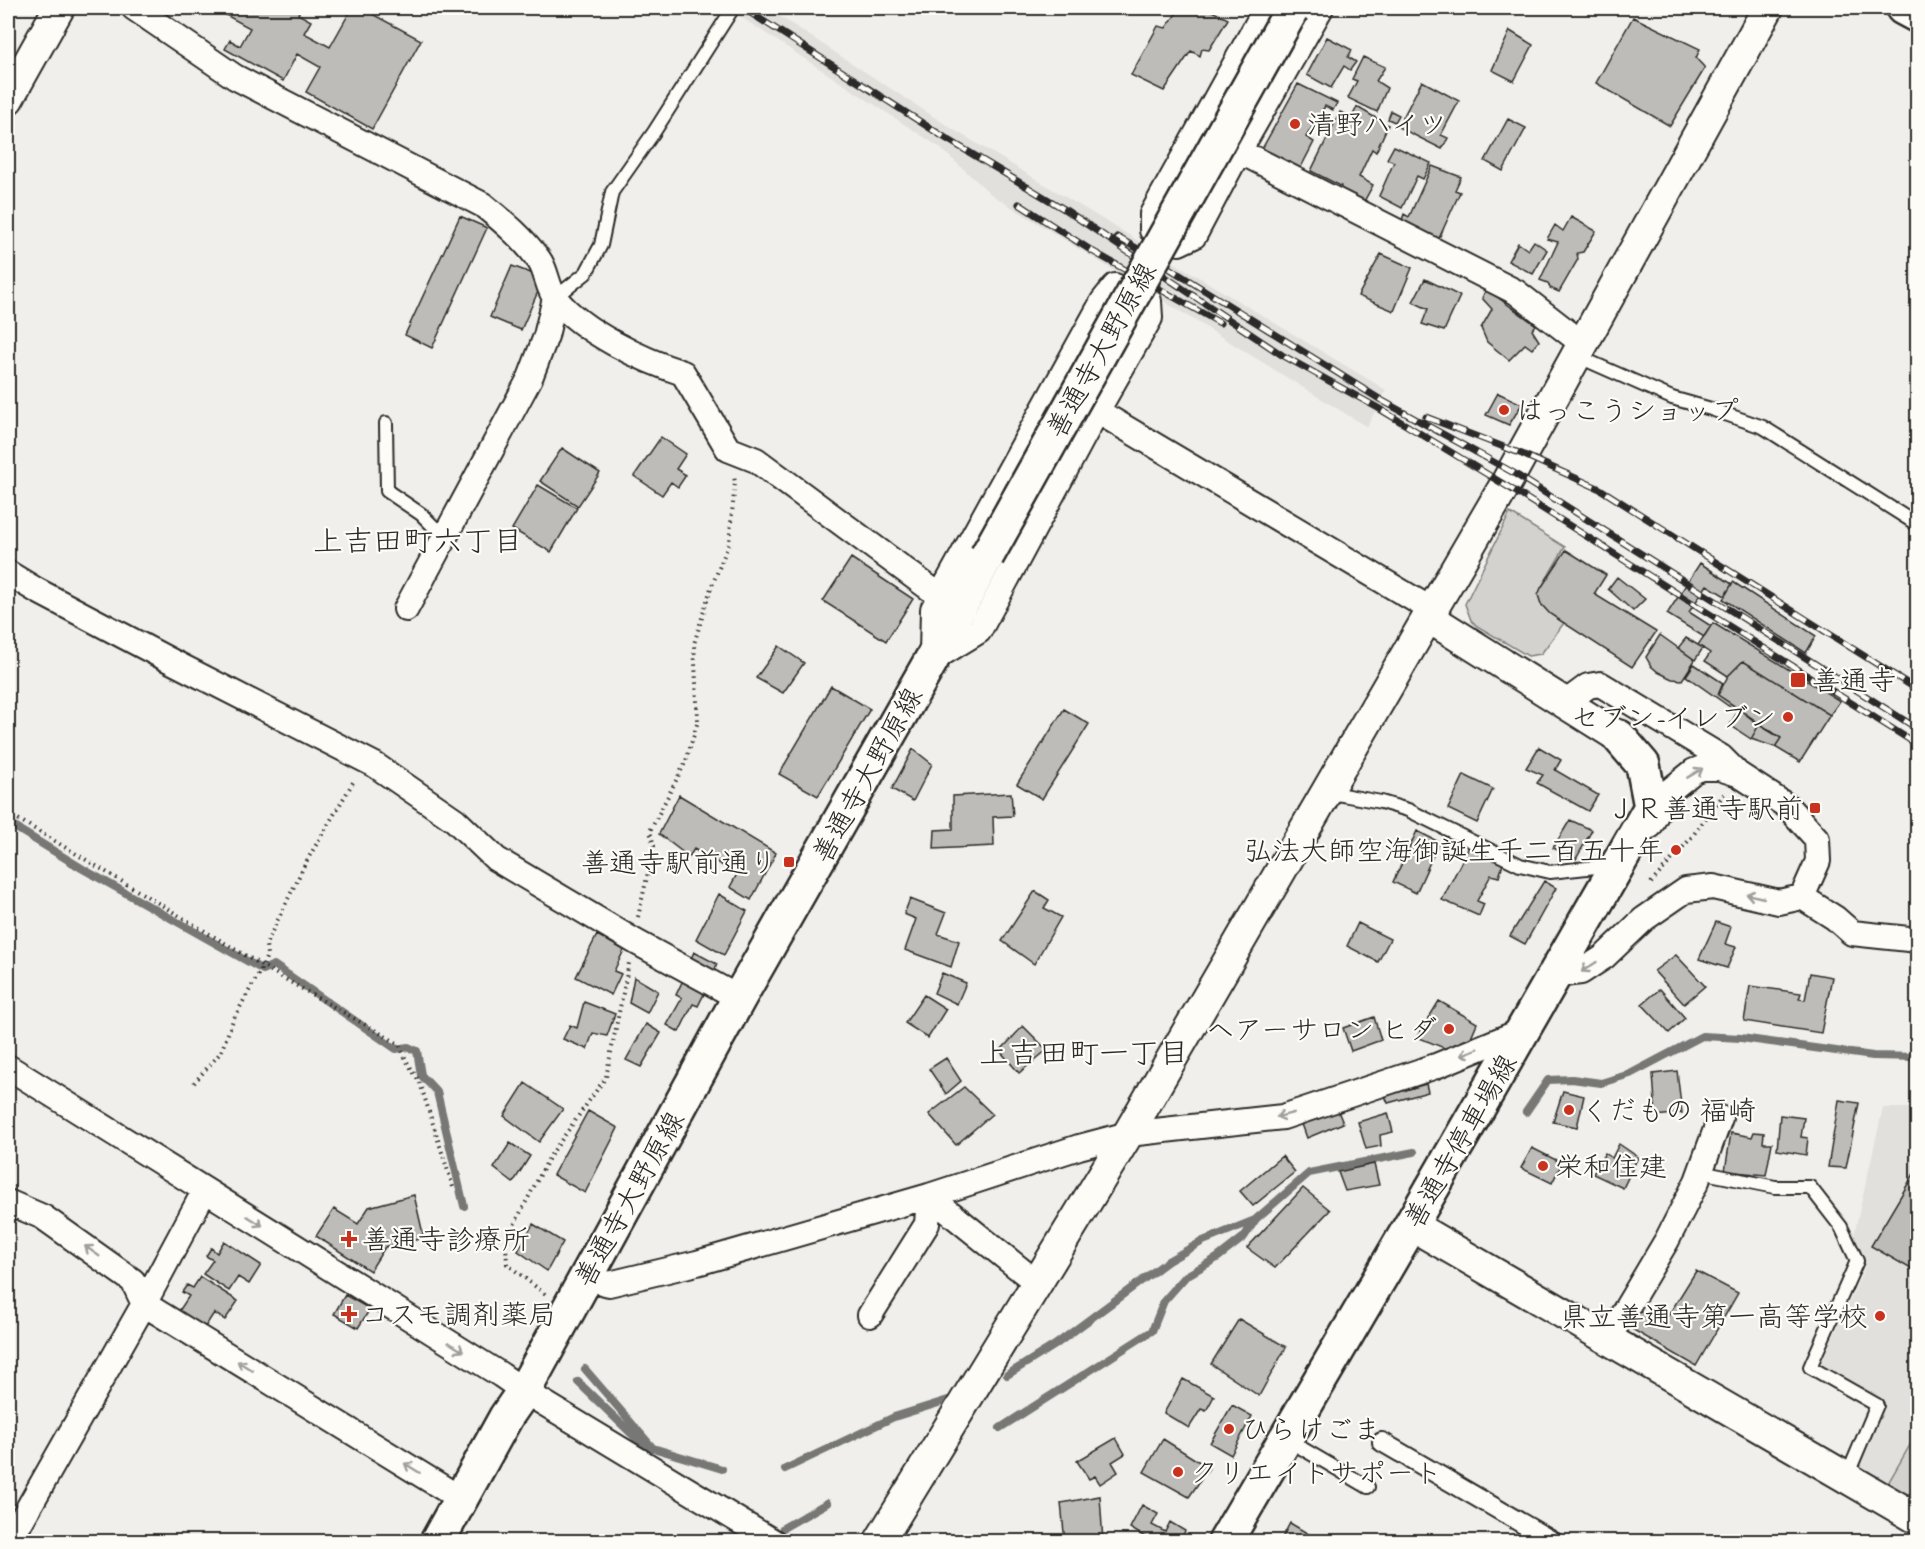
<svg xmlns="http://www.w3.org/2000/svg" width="1925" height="1549" font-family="Caveat,'Klee One',sans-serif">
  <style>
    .built { fill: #e1e0dc }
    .green { fill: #d3d2cf; stroke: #7f7e7d; stroke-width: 1.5 }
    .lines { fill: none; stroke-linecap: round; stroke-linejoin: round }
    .stream { stroke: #777775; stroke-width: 8 }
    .building { fill: #bdbcb8; stroke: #2b2b2b; stroke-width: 1.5 }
    .service-casing { stroke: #2b2b2b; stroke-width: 16 }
    .pedestrian-casing { stroke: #2b2b2b; stroke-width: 22 }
    .minor-casing { stroke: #2b2b2b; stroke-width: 28 }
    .tertiary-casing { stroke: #2b2b2b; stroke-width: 34 }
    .secondary-casing { stroke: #2b2b2b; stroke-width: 38 }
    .primary-casing { stroke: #2b2b2b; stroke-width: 38 }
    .path { stroke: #2b2b2b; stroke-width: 4; stroke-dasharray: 1.5 4.5; stroke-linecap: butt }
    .service { stroke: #fdfcf7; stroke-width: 12 }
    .pedestrian { stroke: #fdfcf7; stroke-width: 18 }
    .minor { stroke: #fdfcf7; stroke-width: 24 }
    .tertiary { stroke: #fdfcf7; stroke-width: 30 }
    .secondary { stroke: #fdfcf7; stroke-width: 33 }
    .primary { stroke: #fdfcf7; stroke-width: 33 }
    .rail-casing { stroke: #2b2b2b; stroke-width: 7 }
    .rail { stroke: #fdfcf7; stroke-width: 4.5; stroke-dasharray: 14; stroke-linecap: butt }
    .primary-bridge-casing { stroke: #2b2b2b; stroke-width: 38; stroke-linecap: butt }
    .primary-bridge { stroke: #fdfcf7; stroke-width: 33 }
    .oneway { stroke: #9e9e9b }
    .poi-dot { fill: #c8321e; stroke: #fdfcf7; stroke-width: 2 }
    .labels { text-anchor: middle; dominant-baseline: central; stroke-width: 4.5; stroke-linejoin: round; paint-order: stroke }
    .poi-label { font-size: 28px; fill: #2b2b2b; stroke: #fdfcf7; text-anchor: start }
    .street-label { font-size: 28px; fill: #2b2b2b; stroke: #fdfcf7 }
    .neighbourhood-label { font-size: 30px; fill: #2b2b2b; stroke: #fdfcf7 }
  </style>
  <rect width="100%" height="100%" fill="#f0efeb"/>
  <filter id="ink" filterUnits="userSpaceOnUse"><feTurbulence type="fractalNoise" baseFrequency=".0167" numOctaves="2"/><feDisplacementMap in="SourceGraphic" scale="12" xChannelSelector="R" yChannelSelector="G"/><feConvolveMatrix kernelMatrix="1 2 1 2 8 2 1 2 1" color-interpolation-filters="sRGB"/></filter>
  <g filter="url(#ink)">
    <path class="built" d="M727,8H767L951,128L1386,390L1367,427L992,195L939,147Z
      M1883,1108H1917V1502L1858,1468L1884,1401L1820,1365L1865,1267L1853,1239Z"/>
    <path class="green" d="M1510,513L1565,547L1541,588C1535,605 1551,615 1564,623L1541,654L1528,656L1477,626L1471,620L1465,604Z
      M1917,1433V1502L1887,1485Z"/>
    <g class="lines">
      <path class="stream" d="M8,823L83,869L263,970L274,965L396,1049L408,1047L417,1051L421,1075L437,1092L464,1206
        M1526,1112L1548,1080L1572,1079L1601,1083L1630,1074L1702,1036L1741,1038L1873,1056L1918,1057
        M585,1369L653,1448L722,1469
        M1007,1375L1055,1345L1168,1261L1203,1241L1255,1220
        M578,1382L637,1439L649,1446
        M1000,1428L1152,1331L1164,1301L1186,1276L1217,1258L1244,1237L1256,1219L1309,1173L1414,1152
        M785,1469L894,1417L948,1400
        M783,1528L827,1503"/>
    </g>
    <path class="building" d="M225,8H301L298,14L311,21L304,33L330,47L352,8H361L421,40L372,129L306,92L320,67L297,54L283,81L225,49L230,40L240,46L250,28L222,13Z
      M1180,8H1206L1228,19L1209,50L1202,49L1200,56L1191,51L1164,91L1131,75L1158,26L1166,28Z
      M1633,17L1700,49L1696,58L1705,68L1670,126L1596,83Z
      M1510,31L1533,45L1514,81L1492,70Z
      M1327,37L1352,50L1348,57L1356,62L1350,70L1344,66L1331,88L1307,75Z
      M1363,57L1385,67L1376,81L1387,88L1377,112L1348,98L1357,81L1352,79Z
      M1422,81L1459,101L1441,135L1448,138L1442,149L1398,127Z
      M1298,84L1337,103L1333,110L1325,106L1306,137L1314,142L1300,169L1262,149Z
      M1357,107L1388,125L1376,152L1372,149L1359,177L1373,185L1362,205L1338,194L1341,186L1311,171L1340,112L1352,117Z
      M1391,111L1399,115L1395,122L1388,119Z
      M1508,119L1526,128L1503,171L1485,161Z
      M1394,146L1431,163L1423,179L1417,176L1402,208L1379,196L1394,162L1387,159Z
      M1432,166L1461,177L1455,190L1460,192L1436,245L1400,226L1404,214L1409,217Z
      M460,216L487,228L432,348L405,335Z
      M1571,217L1596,231L1583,252L1577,253L1578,259L1559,292L1550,288L1548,283L1540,280L1558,242L1547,239L1555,225L1563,231Z
      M1534,241L1547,250L1533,274L1508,261L1518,243L1528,250Z
      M1381,254L1412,268L1394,311L1358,296Z
      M512,266L544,278L521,330L490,317Z
      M1425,279L1460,296L1444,331L1422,324L1428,309L1413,302Z
      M1486,289L1536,325L1532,330L1539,341L1532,349L1525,344L1509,360L1487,342L1481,328L1492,309L1482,298Z
      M1498,393L1522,404L1509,425L1486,415Z
      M661,437L686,454L676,469L686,475L678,487L671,482L662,495L634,476Z
      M562,448L600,473L578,506L540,481Z
      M538,485L577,508L551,552L512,529Z
      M1566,550L1606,575L1594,594L1656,632L1632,667L1550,614L1541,604L1538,595L1541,588Z
      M851,558L913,599L886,641L823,601Z
      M1700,563L1732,584L1725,596L1707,585L1689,612L1711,626L1704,637L1667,614Z
      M1617,577L1645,599L1633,611L1608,589Z
      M1733,582L1816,636L1806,653L1723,599Z
      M1713,623L1840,701L1830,715L1743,661L1728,676L1705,661L1710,653L1698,645Z
      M1660,635L1695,660L1682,680L1672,679L1658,672L1651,666L1646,657Z
      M1686,638L1703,648L1695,660L1678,648Z
      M779,646L804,663L783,693L756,678Z
      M1743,661L1830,715L1800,762L1775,747L1781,738L1718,695L1728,676Z
      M1694,664L1723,683L1718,695L1739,709L1737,712L1686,676Z
      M831,686L870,709L818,796L779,774Z
      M1064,709L1089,724L1042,799L1017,784Z
      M1739,709L1759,725L1751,739L1730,725Z
      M1759,725L1781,738L1775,747L1751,739Z
      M1539,747L1561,760L1555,770L1598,795L1588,811L1537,783L1543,775L1526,768Z
      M913,749L932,764L913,801L892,789Z
      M1464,775L1493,789L1477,823L1448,809Z
      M1011,793L1013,816L993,817L994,846L934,849L935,830L953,829V796Z
      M679,795L776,853L751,900L730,887L737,874L694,849L689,857L659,834Z
      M1570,820L1592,830L1576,859L1553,848Z
      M1417,831L1439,842L1416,893L1393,882Z
      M1469,847L1503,864L1499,877L1491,875L1477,901L1484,904L1479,916L1442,900Z
      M1544,881L1556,888L1525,944L1510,936Z
      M1035,891L1049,900L1044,908L1061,917L1034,964L1002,941Z
      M719,894L747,911L724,955L696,939Z
      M910,899L946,913L938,934L959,941L951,967L905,950L916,919L904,914Z
      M1716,922L1731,927L1725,944L1736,947L1727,968L1699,959Z
      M1358,923L1390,939L1378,962L1347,946Z
      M597,935L624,950L614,971L621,974L611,995L576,977Z
      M694,952L717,964L711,979L687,967Z
      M1676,955L1705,986L1684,1004L1654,971Z
      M942,973L966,983L957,1004L934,993Z
      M1810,973L1832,977L1821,1033L1744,1021L1750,986L1801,993L1799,999L1805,1000Z
      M634,977L658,991L647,1013L629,1003Z
      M683,980L705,992L698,1006L693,1004L679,1032L667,1025L682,998L676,995Z
      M1660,989L1685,1018L1669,1033L1642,1004Z
      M924,995L946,1009L928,1038L905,1023Z
      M1439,1001L1477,1023L1471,1037L1449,1050L1417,1037Z
      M584,1002L615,1014L607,1036L593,1033L587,1049L563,1039L570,1025L577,1028Z
      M1374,1017L1381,1040L1351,1051L1343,1028Z
      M646,1024L661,1033L641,1067L626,1060Z
      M1023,1026L1047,1050L1019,1073L1000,1051Z
      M946,1058L961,1081L946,1094L929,1069Z
      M1677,1071L1682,1113L1656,1116L1653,1074Z
      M525,1083L563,1109L539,1142L504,1116Z
      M1426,1084L1428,1092L1388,1103L1385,1096Z
      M964,1087L992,1114L956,1145L929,1114Z
      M1563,1091L1584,1096L1577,1127L1553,1122Z
      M1839,1100L1859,1103L1846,1168L1828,1167Z
      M588,1111L618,1128L585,1193L553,1175Z
      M1338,1111L1343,1123L1307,1138L1302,1124Z
      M1388,1113L1393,1132L1380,1135L1381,1146L1366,1149L1358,1122Z
      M1780,1115L1804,1118L1801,1137L1808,1138L1806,1155L1777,1150Z
      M1754,1132L1764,1133L1763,1143H1772L1766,1175L1725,1171L1731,1133L1752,1137Z
      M510,1143L530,1156L513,1183L494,1168Z
      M1619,1144L1638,1157L1623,1188L1593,1174L1605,1153L1612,1158Z
      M1532,1148L1562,1163L1552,1183L1521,1168Z
      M1282,1156L1295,1172L1253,1206L1240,1191Z
      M1374,1164L1379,1185L1345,1191L1338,1172Z
      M1918,1167V1273L1871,1246Z
      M1303,1188L1330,1210L1275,1268L1247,1248Z
      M414,1195L424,1238L385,1247L370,1271L316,1236L334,1209L358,1224L369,1207Z
      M533,1224L563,1242L547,1271L518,1251Z
      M224,1241L261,1265L249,1284L238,1277L229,1291L203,1274L213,1260L206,1256L211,1248L217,1253Z
      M1696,1271L1738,1293L1696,1366L1630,1328L1639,1311L1663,1324Z
      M200,1277L238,1301L225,1320L214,1313L205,1327L179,1311L189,1296L182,1292L187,1285L193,1288Z
      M345,1295L370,1309L358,1328L334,1314Z
      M1239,1319L1286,1347L1259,1396L1211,1364Z
      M1183,1379L1214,1396L1206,1411L1201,1409L1189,1428L1164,1413Z
      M1232,1405L1252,1416L1231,1455L1210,1443Z
      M1116,1438L1125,1454L1112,1462L1118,1472L1100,1484L1095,1476L1089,1479L1077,1461Z
      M1163,1439L1209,1468L1189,1497L1144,1472Z
      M1100,1496L1103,1542H1065L1061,1503Z
      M1142,1505L1158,1514L1152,1525L1165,1532L1170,1522L1185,1531L1179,1542H1153L1130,1528Z
      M1290,1523L1322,1542H1280Z"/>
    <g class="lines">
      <defs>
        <path id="service" d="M555,298L586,273L601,245L612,192L654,132L733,8
          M1577,356L1672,398L1711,409L1763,427L1918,525
          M386,423L387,491L421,514L444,537
          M1326,792L1381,802L1408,810L1520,865L1550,872L1614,865
          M1700,1172L1775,1187H1810L1841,1227L1857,1261L1810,1367L1877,1405L1847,1476
          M1286,1439L1368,1487"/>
        <path id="pedestrian" d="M1382,1442L1554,1542"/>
        <path id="minor" d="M134,8L235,77L483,205C504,222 524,239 539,260C547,271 547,288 556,299C583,332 642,360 683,373L728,449L756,460L940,596
          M1266,8L1152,214V230L1179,243L1194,236L1239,151L1321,8
          M1239,151L1516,292L1583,344
          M8,573L36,590L171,661L375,765L455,820L496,859L636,942L739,998
          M406,609L530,378L546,336L555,298
          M932,654L933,609L1103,301L1115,286L1149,301L1150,318L1097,411
          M933,659L979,631L1097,411L1432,610
          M1565,703L1588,686L1600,684L1721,757L1735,771
          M1802,897L1835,918L1852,933L1918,940
          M1555,975L1581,972L1604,957L1644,919L1686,890L1713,887L1779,902L1802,897L1818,861L1817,839L1787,806L1738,774L1719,768H1702L1694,771L1668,792L1650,826
          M8,1067L501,1375L524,1391L774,1542
          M929,1196L1037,1283
          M8,1202L43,1217L133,1281L144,1304L461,1499
          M586,1278L609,1284L697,1263L929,1196L1079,1147L1128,1134L1283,1117L1436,1066L1524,1030
          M870,1315L927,1224L929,1196
          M1608,1339L1667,1240L1697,1181L1720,1118
          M9,1542L144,1304L205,1190"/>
        <path id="tertiary" d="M8,99L59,8
          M1428,617L1619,737
          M1411,1225L1918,1519
          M879,1542L1128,1134L1428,617L1505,485L1768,8"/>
        <path id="secondary" d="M1225,1542L1411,1225L1651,807L1643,765L1619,737"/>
        <path id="primary" d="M1903,8L1918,16
          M437,1542L506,1417L524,1391L739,998L932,659L987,556"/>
      </defs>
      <use href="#service" class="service-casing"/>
      <use href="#pedestrian" class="pedestrian-casing"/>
      <use href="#minor" class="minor-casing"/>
      <use href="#tertiary" class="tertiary-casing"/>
      <use href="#secondary" class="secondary-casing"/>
      <use href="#primary" class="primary-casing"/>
      <path class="path" d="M8,813L283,978L399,1044L406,1060L420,1083L453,1187
        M1651,883L1691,838L1724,794
        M638,917L654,846L650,831L686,761L698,721L694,644L711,588L729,543L735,483L734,476
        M194,1083L221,1052L233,1020L263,966L267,955L266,944L306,862L355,779
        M545,1294L507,1264L506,1245L515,1223L550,1156L606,1077L629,963"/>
      <use href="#service" class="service"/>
      <use href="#pedestrian" class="pedestrian"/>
      <use href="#minor" class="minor"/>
      <use href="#tertiary" class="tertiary"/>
      <use href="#secondary" class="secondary"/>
      <use href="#primary" class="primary"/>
      <defs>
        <path id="rail" d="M743,8L947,139L1064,209L1282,355L1378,408L1505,485L1918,745
          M1019,204L1092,251L1220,323
          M1117,237L1140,250L1381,400L1512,472L1918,729
          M1426,417L1522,454L1600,489L1918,690"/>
      </defs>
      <use href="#rail" class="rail-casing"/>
      <use href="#rail" class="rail"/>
      <defs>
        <path id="primary-bridge" d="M987,556L1291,11"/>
      </defs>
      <use href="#primary-bridge" class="primary-bridge-casing"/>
      <use href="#primary-bridge" class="primary-bridge"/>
    </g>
    <defs><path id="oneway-shaft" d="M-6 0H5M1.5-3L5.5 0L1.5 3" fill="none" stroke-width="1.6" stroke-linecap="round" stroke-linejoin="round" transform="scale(1.5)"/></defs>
    <g class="oneway">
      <use href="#oneway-shaft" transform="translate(1695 773) rotate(-31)"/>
      <use href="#oneway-shaft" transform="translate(1755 896) rotate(-167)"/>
      <use href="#oneway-shaft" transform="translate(1589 967) rotate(147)"/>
      <use href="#oneway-shaft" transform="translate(1469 1052) rotate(158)"/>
      <use href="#oneway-shaft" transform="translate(1285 1115) rotate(166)"/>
      <use href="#oneway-shaft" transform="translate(255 1221) rotate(32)"/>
      <use href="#oneway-shaft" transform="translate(92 1251) rotate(-145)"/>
      <use href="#oneway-shaft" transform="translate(456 1347) rotate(32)"/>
      <use href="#oneway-shaft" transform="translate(245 1366) rotate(-148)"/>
      <use href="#oneway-shaft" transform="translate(412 1468) rotate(-148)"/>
    </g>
  </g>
  <g class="poi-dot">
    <circle cx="1295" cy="124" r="6"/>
    <circle cx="1504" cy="410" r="6"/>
    <rect x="1790" y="672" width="16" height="16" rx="3"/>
    <circle cx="1788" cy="717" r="6"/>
    <rect x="1809" y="802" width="12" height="12" rx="3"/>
    <circle cx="1676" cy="850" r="6"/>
    <rect x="783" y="856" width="12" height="12" rx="3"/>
    <circle cx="1449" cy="1029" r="6"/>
    <circle cx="1569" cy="1110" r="6"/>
    <circle cx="1543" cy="1166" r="6"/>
    <path d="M346 1230h6v6h6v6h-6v6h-6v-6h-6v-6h6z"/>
    <path d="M346 1305h6v6h6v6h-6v6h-6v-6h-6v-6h6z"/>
    <circle cx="1880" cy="1316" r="6"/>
    <circle cx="1229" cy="1429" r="6"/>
    <circle cx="1178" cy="1472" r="6"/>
  </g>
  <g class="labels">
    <g class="poi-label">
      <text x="1307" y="124">清野ハイツ</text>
      <text x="1516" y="410">はっこうショップ</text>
      <text x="1812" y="680">善通寺</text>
      <text x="1776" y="717" text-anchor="end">セブン-イレブン</text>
      <text x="1803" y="808" text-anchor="end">ＪＲ善通寺駅前</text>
      <text x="1664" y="850" text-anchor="end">弘法大師空海御誕生千二百五十年</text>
      <text x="777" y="862" text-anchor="end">善通寺駅前通り</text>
      <text x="1437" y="1029" text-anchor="end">ヘアーサロン ヒダ</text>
      <text x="1581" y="1110">くだもの 福崎</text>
      <text x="1555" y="1166">栄和住建</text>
      <text x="362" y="1239">善通寺診療所</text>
      <text x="361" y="1314">コスモ調剤薬局</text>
      <text x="1868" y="1316" text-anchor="end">県立善通寺第一高等学校</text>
      <text x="1241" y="1429">ひらけごま</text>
      <text x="1190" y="1472">クリエイトサポート</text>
    </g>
    <g class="street-label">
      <text transform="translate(1101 350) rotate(-61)">善通寺大野原線</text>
      <text transform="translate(867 775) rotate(-61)">善通寺大野原線</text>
      <text transform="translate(1460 1141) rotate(-60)">善通寺停車場線</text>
      <text transform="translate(629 1199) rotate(-61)">善通寺大野原線</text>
    </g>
    <g class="neighbourhood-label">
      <text x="418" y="541">上吉田町六丁目</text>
      <text x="1084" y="1053">上吉田町一丁目</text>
    </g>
  </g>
  <rect width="1925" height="1549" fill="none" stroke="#fdfcf7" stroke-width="30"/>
  <rect x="15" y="15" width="1895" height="1519" fill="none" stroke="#2b2b2b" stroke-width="2" filter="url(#ink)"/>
</svg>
